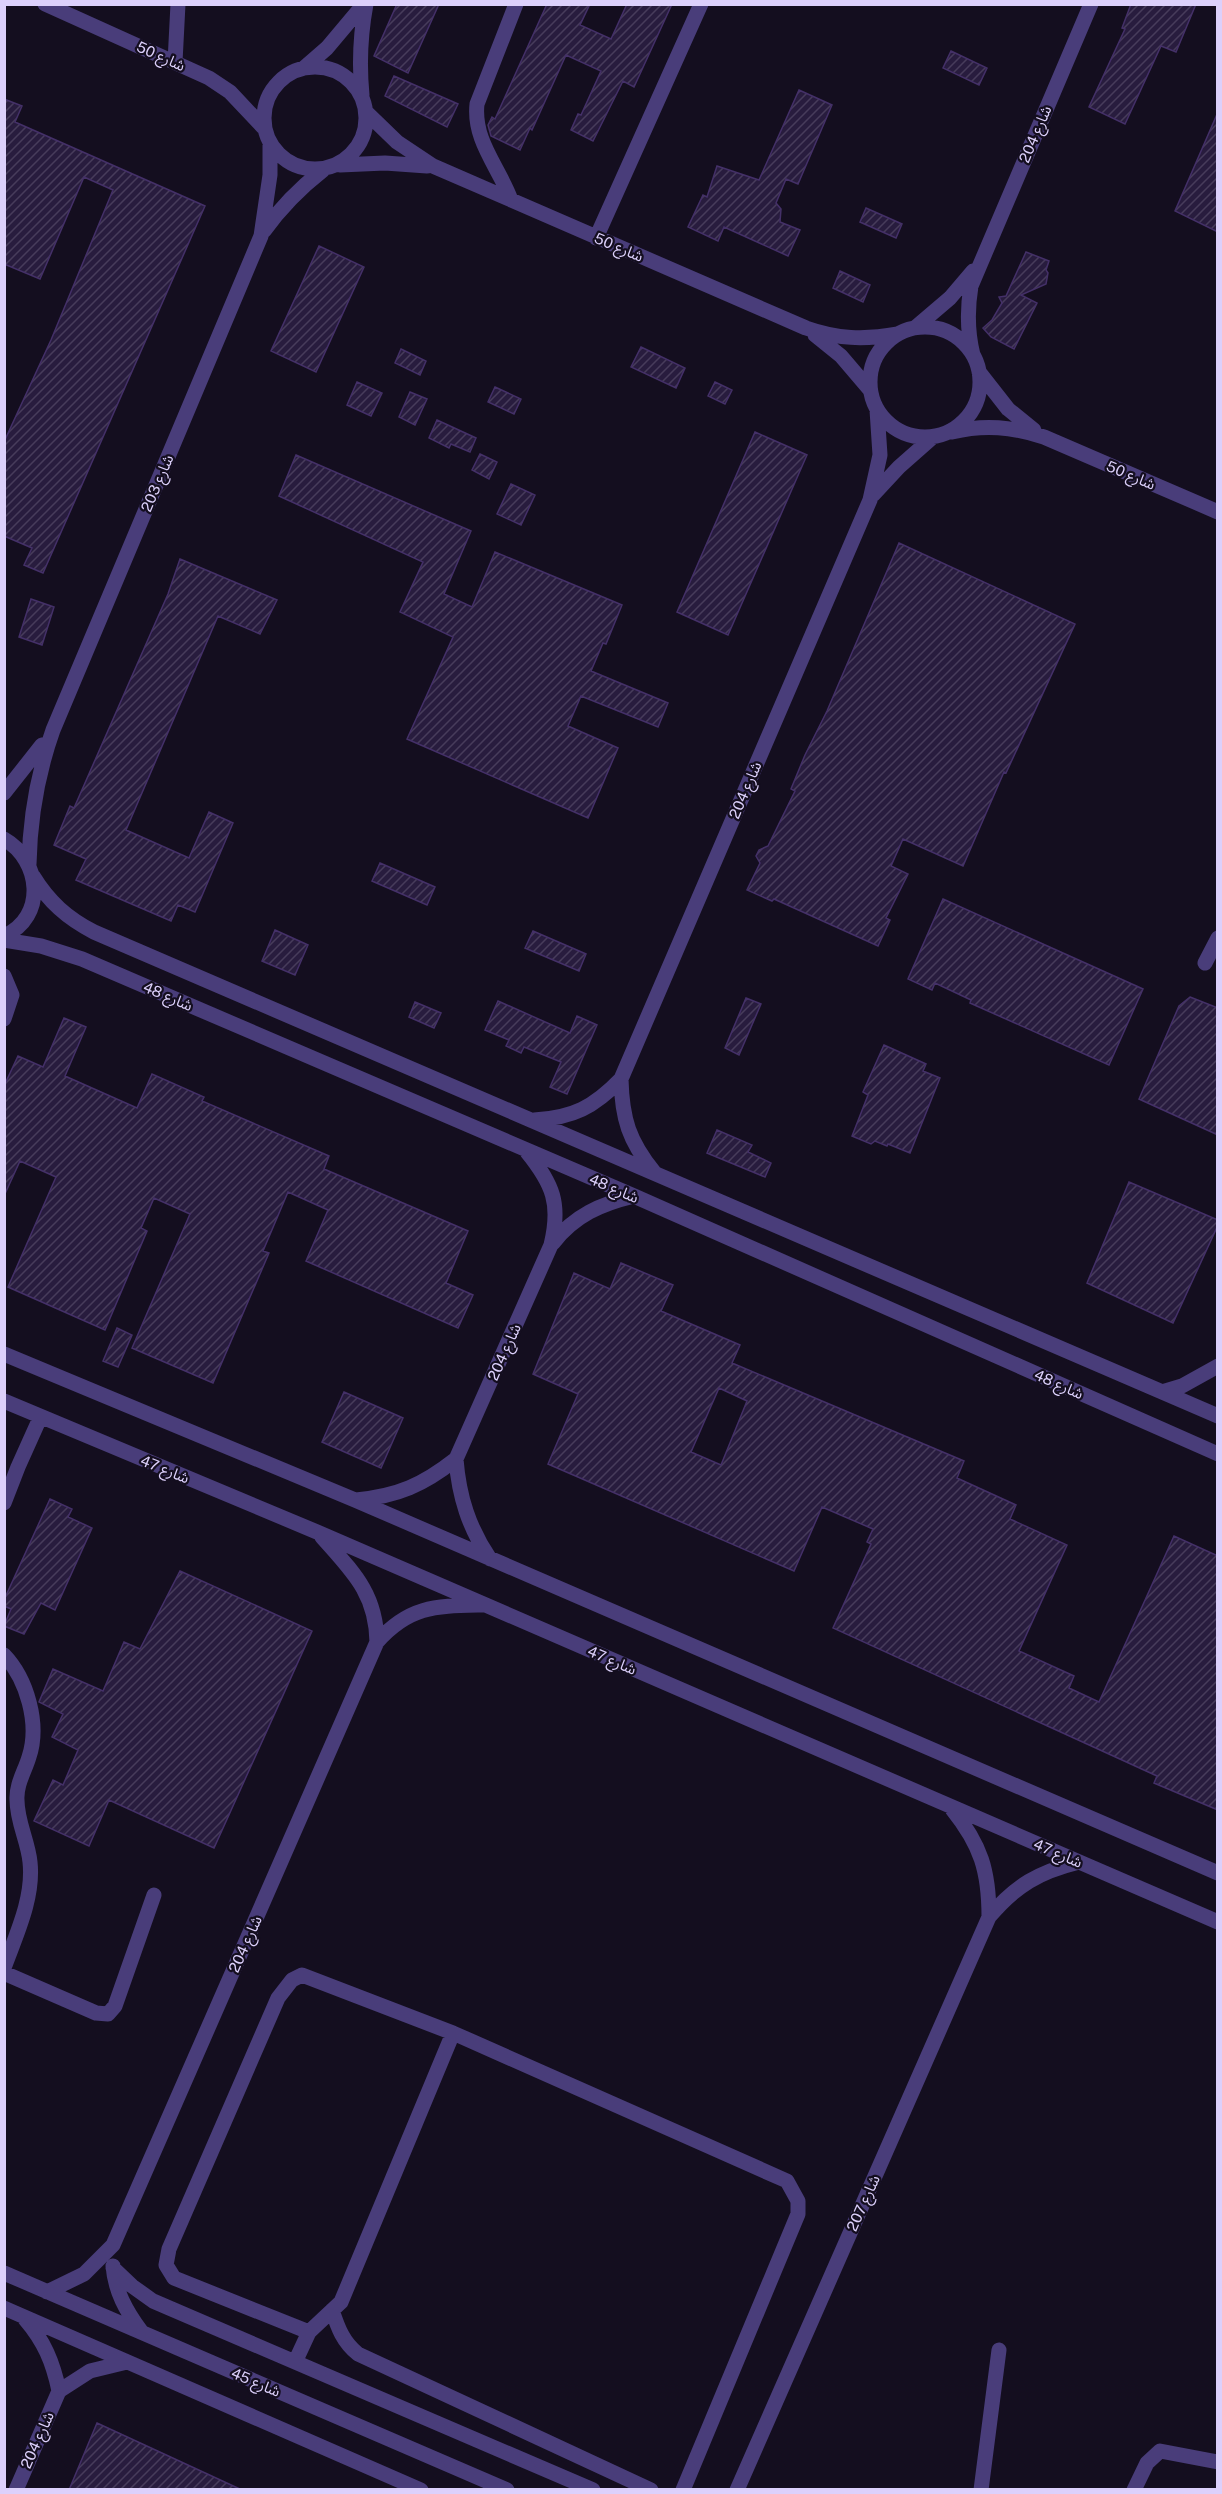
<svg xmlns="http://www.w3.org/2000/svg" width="1222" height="2494" font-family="'Public Sans','Noto Sans Arabic',sans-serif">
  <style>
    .building { fill: url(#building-hatch); stroke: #443068; stroke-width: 1.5; fill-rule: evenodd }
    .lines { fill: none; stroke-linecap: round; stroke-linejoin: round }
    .minor { stroke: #493d7a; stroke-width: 15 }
    .labels { text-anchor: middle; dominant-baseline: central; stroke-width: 4.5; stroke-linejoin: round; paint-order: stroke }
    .street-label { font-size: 15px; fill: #dcd0fb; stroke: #140e1f }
  </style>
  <defs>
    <pattern id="building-hatch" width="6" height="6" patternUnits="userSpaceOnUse" patternTransform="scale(1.5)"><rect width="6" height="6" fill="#281c3e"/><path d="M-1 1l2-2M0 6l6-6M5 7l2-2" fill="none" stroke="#473c5b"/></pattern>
  </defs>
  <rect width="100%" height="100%" fill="#140e1f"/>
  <path class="building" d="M397,4H439L408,73L374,56Z
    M547,4H590L580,25L611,39L627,4H672L634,87L623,81L593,141L571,130L578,114L581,115L601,71L566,55L532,130L530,128L520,150L491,136L488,125L492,117L495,119Z
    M1131,4H1196L1176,52L1161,46L1125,124L1089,107L1125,29L1122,28Z
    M951,51L987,68L979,85L943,68Z
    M394,76L458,104L447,127L385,96Z
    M799,90L832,105L798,184L786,179L776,203L781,209L780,222L800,230L788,256L724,227L718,241L688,227L703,195L707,197L717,166L759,180Z
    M4,99L22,106L15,122L205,206L43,573L24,565L32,548L4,536V442L51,340L113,190L84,177L40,279L4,264Z
    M1218,112V232L1175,211Z
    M866,208L902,224L896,238L860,222Z
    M319,246L364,267L316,372L271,351Z
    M1026,252L1049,261L1046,270L1048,273L1046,284L1021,295L1037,303L1014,349L991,337L983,328L992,320L1002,303L999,297L1006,296Z
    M840,271L870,285L863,302L833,288Z
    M641,347L685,368L676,388L631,367Z
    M401,349L426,361L420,375L395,363Z
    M357,382L382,393L371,416L347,405Z
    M715,382L732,390L725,404L708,396Z
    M495,387L521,399L514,414L488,402Z
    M410,392L427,399L415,425L399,417Z
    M437,420L476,438L470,452L451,444L449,448L429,438Z
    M755,432L807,455L728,635L677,612Z
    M480,454L497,462L489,479L472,470Z
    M296,455L471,531L444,594L472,607L495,552L622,605L606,644L603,643L591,671L668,703L658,727L581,696L568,726L618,748L588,818L407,739L453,637L400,612L423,562L279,496Z
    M511,484L535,495L521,525L497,514Z
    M899,543L1075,624L1006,773L1004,772L963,866L903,839L891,866L908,874L886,918L890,920L878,946L774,899L772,901L747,890L760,863L756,856L759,850L768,846L795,791L791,789L805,755L827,711Z
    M180,559L277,600L260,634L218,616L126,830L189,858L209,812L233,823L195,912L178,905L171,921L76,880L86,859L54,845L70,806L74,808L168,594Z
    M31,599L54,607L42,645L19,637Z
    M380,863L435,887L427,905L372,881Z
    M943,899L1143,989L1109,1065L970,1003L971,1000L935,983L932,990L908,979Z
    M275,930L308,945L295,975L262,961Z
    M533,931L586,954L579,971L525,948Z
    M1190,997L1218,1008V1135L1139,1099L1179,1006Z
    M746,998L761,1004L739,1055L725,1048Z
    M498,1001L570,1033L577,1016L597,1025L567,1094L550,1087L561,1062L524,1047L521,1053L506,1046L509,1040L485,1030Z
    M415,1002L441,1013L434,1028L409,1017Z
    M64,1018L86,1027L65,1076L137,1108L152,1074L204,1097L202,1101L329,1156L324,1169L468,1231L446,1283L473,1295L458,1328L306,1261L328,1210L288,1192L263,1251L269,1253L213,1383L132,1348L190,1214L154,1198L141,1228L147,1231L105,1330L8,1287L56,1177L20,1161L4,1196V1086L18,1056L43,1067Z
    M884,1045L926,1064L923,1071L940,1078L910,1153L888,1144L887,1146L875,1141L871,1144L852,1136L868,1095L863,1092Z
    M717,1130L752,1145L748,1152L771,1163L765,1177L707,1153Z
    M1129,1182L1218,1220V1225L1173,1323L1087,1283Z
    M621,1263L673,1285L661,1311L740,1345L732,1363L964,1461L957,1478L1016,1505L1010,1519L1067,1545L1019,1651L1074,1676L1069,1688L1099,1702L1174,1536L1218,1556V1810L1154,1783L1157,1776L833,1628L871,1544L867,1542L873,1529L822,1507L794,1571L548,1464L578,1394L533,1374L574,1273L610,1289ZM719,1388L747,1401L721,1465L691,1452Z
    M117,1328L132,1335L118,1367L103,1361Z
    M344,1392L403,1418L381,1468L322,1442Z
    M50,1499L72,1509L68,1517L92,1528L55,1610L41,1603L24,1634L4,1626L11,1609L4,1606V1600Z
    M180,1571L312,1631L214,1848L109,1800L89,1846L34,1821L53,1780L63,1785L78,1750L52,1737L63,1714L39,1702L53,1669L103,1691L124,1642L140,1649Z
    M97,2423L242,2490H69Z"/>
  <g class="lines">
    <path class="minor" d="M45,4L209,78L230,92L263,127
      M175,62L178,4
      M264 118a51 51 0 1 1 102 0a51 51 0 1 1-102 0Z
      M304,68L327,48L364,4
      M362,95C359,64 360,36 366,4
      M366,112L397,142L433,166L806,328C837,339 864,340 898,334
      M340,165L385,163L427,166
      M511,200C499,167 473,141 477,104L516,4
      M264,231C281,207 300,188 323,170
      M596,238L701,4
      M916,327L950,298L973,271
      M870 382a55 55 0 1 1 110 0a55 55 0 1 1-110 0Z
      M815,335L841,356L870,390
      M973,355C967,331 967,310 971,286L1091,4
      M979,372L1008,409L1034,430
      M952,432C985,424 1012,427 1044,437L1218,512
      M873,495L899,467L933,437
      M4,793L42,745
      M4,839C41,860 47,917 4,936
      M29,864C30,817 37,775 53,730L261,236L270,175V143
      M33,876C49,902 67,918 94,932L1218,1416
      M4,940L41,946L82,959L634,1196L1218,1454
      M1205,963L1218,938
      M4,976L12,995L4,1019
      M621,1079C622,1119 629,1141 654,1172
      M534,1120C573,1118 594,1107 621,1079L870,500L880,455L877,410
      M553,1243C575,1215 601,1204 634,1196
      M4,1354L355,1500L1218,1873
      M1162,1392L1182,1386L1218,1366
      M4,1401L317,1532L1218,1922
      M456,1459C459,1497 469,1528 490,1559
      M356,1500C398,1496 423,1485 456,1459L551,1245C561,1204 553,1184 527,1152
      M4,1503L18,1467L40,1418
      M322,1537C353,1572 376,1593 377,1642
      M4,1655C27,1679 40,1724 29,1757C25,1771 16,1784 17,1800C17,1822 28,1841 30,1862C34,1898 16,1935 4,1968
      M952,1809C981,1845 989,1871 989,1917
      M4,1973L96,2013L108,2014L115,2006L154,1895
      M113,2266C115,2291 126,2311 141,2331
      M113,2268L132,2286L153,2301L593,2490
      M4,2273L507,2490
      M47,2292L84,2274L113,2245L377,1642C409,1606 435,1606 480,1605
      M4,2308L421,2490
      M332,2310C338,2328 343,2342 358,2354L651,2490
      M25,2319C44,2341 53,2362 59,2391
      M309,2332L174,2278L166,2265L169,2249L278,1998L292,1980L302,1975L453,2033
      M296,2360L309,2332L341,2302L453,2033L787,2181L798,2201V2214L683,2490
      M16,2490L59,2391L90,2371L127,2362
      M737,2490L989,1917C1016,1885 1039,1872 1079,1862
      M981,2490L999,2350
      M1134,2490L1147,2463L1160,2451L1218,2462"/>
  </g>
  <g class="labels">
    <g class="street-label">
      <text transform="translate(161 56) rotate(24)">شارع 50</text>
      <text transform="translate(1035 134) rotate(-67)">شارع 204</text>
      <text transform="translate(619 247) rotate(23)">شارع 50</text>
      <text transform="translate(1131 475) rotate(23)">شارع 50</text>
      <text transform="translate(157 483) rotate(-67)">شارع 203</text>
      <text transform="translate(745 790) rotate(-67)">شارع 204</text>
      <text transform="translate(168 996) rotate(23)">شارع 48</text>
      <text transform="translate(614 1188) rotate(23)">شارع 48</text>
      <text transform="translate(504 1352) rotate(-66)">شارع 204</text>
      <text transform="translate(1059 1384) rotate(24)">شارع 48</text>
      <text transform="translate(165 1469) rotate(22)">شارع 47</text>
      <text transform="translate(612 1660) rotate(23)">شارع 47</text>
      <text transform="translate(1058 1853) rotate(23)">شارع 47</text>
      <text transform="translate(245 1944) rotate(-66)">شارع 204</text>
      <text transform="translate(863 2203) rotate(-66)">شارع 207</text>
      <text transform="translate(256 2382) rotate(23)">شارع 45</text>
      <text transform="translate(37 2440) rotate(-66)">شارع 204</text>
    </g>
  </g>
  <rect width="1222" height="2494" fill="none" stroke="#dcd0fb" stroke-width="12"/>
</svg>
